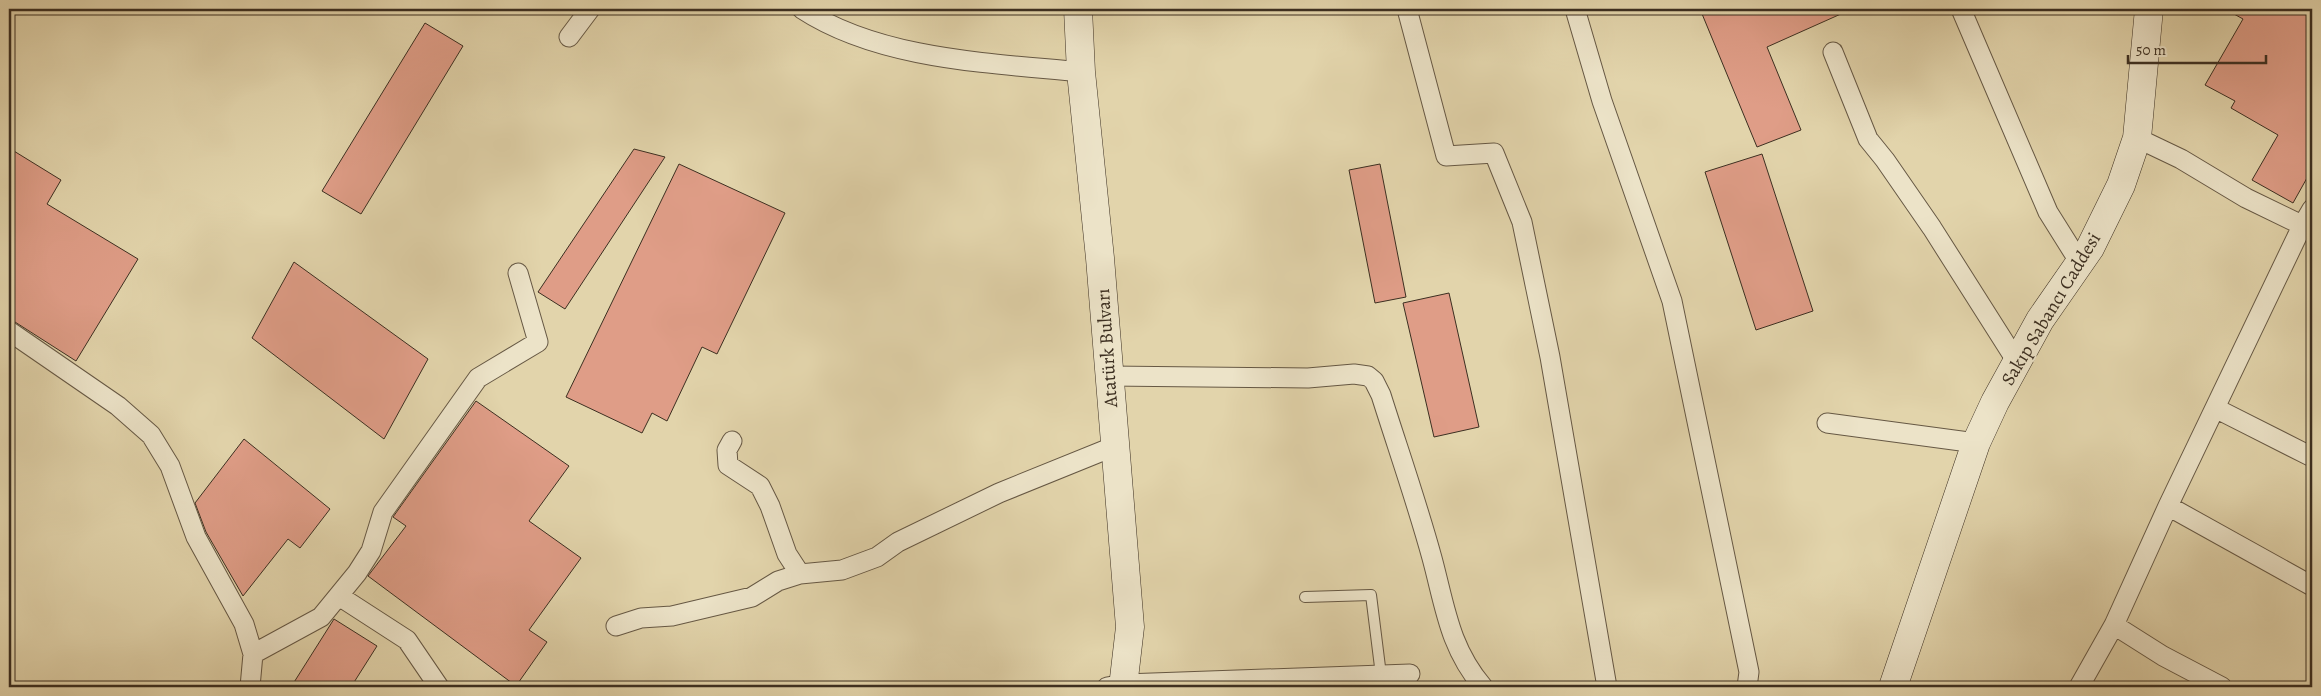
<svg xmlns="http://www.w3.org/2000/svg" width="2321" height="696" font-family="Alegreya,serif">
  <style>
    .building { fill: #df9d87; stroke: #3c2f21 }
    .lines { fill: none; stroke-linecap: round; stroke-linejoin: round }
    .lane-casing { stroke: #665844; stroke-width: 12 }
    .street-casing { stroke: #665844; stroke-width: 21 }
    .secondary-casing { stroke: #3c2f21; stroke-width: 29 }
    .lane { stroke: #ece3c8; stroke-width: 10 }
    .street { stroke: #ece3c8; stroke-width: 19 }
    .secondary { stroke: #ece3c8; stroke-width: 28 }
    .labels { text-anchor: middle; dominant-baseline: central; stroke-width: 4; stroke-linejoin: round; paint-order: stroke }
    .street-label { font-size: 19px; fill: #3c2f21; stroke: #ece3c8 }
  </style>
  <rect width="100%" height="100%" fill="#e2d4ab"/>
  <filter id="stains"><feTurbulence type="fractalNoise" baseFrequency=".004" numOctaves="4"/><feColorMatrix values="0 0 0 0 .2 0 0 0 0 .09 0 0 0 0 .02 0 0 0 .5 -.17"/></filter>
  <radialGradient id="worn" r=".72"><stop offset=".6" stop-color="#630" stop-opacity="0"/><stop offset="1" stop-color="#630" stop-opacity=".3"/></radialGradient>
  <path class="building" d="M1700,9H1852L1767,47L1801,130L1757,147Z
    M2225,9H2312V169L2293,203L2252,180L2278,135L2231,108L2235,101L2205,85L2243,19Z
    M425,23L463,46L361,214L322,191Z
    M9,148L61,180L47,204L138,259L76,361L15,322L9,320Z
    M634,149L665,157L565,309L538,292Z
    M1762,154L1813,311L1756,330L1705,172Z
    M679,164L785,213L717,354L702,347L667,421L652,413L642,433L566,397Z
    M1380,164L1406,297L1375,303L1349,170Z
    M294,262L428,359L384,439L252,338Z
    M1449,293L1479,427L1434,437L1403,303Z
    M476,401L569,466L529,521L581,558L529,630L547,642L516,686L368,576L406,526L393,517Z
    M244,439L330,509L300,548L288,539L243,596L206,532L195,503Z
    M334,619L377,646L351,687H291Z"/>
  <g class="lines">
    <defs>
      <path id="lane" d="M1305,597L1371,595L1381,675"/>
      <path id="street" d="M802,9C880,60 991,63 1081,72
        M1407,9L1446,156L1494,153L1522,222L1550,357L1607,687
        M1575,9L1602,101L1672,301L1749,672L1747,687
        M1961,9L2048,212L2080,263
        M569,37L590,9
        M1833,52L1868,139L1885,160L1932,228L2017,362
        M2137,138L2181,159L2246,198L2312,230
        M9,331L118,406L151,435L170,466L196,537L244,624L253,654L250,687
        M1109,376L1308,378L1354,374L1368,376L1374,381L1381,395C1398,449 1417,503 1432,558C1445,606 1449,647 1483,687
        M2215,408L2312,457
        M1827,423L1976,443
        M732,441L727,450L728,465L760,486L770,506L787,554L800,574
        M2168,506L2312,586
        M339,596L407,640L439,687
        M2114,625L2163,656L2222,687
        M616,626L641,618L672,616L752,597L778,581L800,574L842,570L877,557L898,542L999,493L1115,446
        M253,654L321,617L357,573L371,551L383,512L478,378L538,342L518,273
        M1107,687L1124,684L1410,674
        M2079,687L2114,625L2168,506L2302,226L2312,209"/>
      <path id="secondary" d="M1078,9L1081,72L1100,258L1130,627L1123,687
        M1893,687L1976,443L1995,402L2040,320L2090,248L2121,185L2137,138L2149,9"/>
    </defs>
    <use href="#lane" class="lane-casing"/>
    <use href="#street" class="street-casing"/>
    <use href="#secondary" class="secondary-casing"/>
    <use href="#lane" class="lane"/>
    <use href="#street" class="street"/>
    <use href="#secondary" class="secondary"/>
  </g>
  <g class="labels">
    <g class="street-label">
      <text transform="translate(2051 309) rotate(-59)">Sakıp Sabancı Caddesi</text>
      <text transform="translate(1107 348) rotate(-94)">Atatürk Bulvarı</text>
    </g>
  </g>
  <rect width="2321" height="696" fill="none" stroke="#e2d4ab" stroke-width="30"/>
  <rect x="10" y="10" width="2301" height="676" fill="none" stroke="#3c2f21" stroke-width="2.5"/>
  <rect x="15" y="15" width="2291" height="666" fill="none" stroke="#3c2f21"/>
  <path d="M2128 55v8h138v-8" fill="none" stroke="#3c2f21" stroke-width="2.5"/>
  <text x="2136" y="55" font-size="15" fill="#3c2f21" stroke="#ece3c8" stroke-width="4" paint-order="stroke">50 m</text>
  <rect width="100%" height="100%" filter="url(#stains)"/>
  <rect width="100%" height="100%" fill="url(#worn)"/>
</svg>
